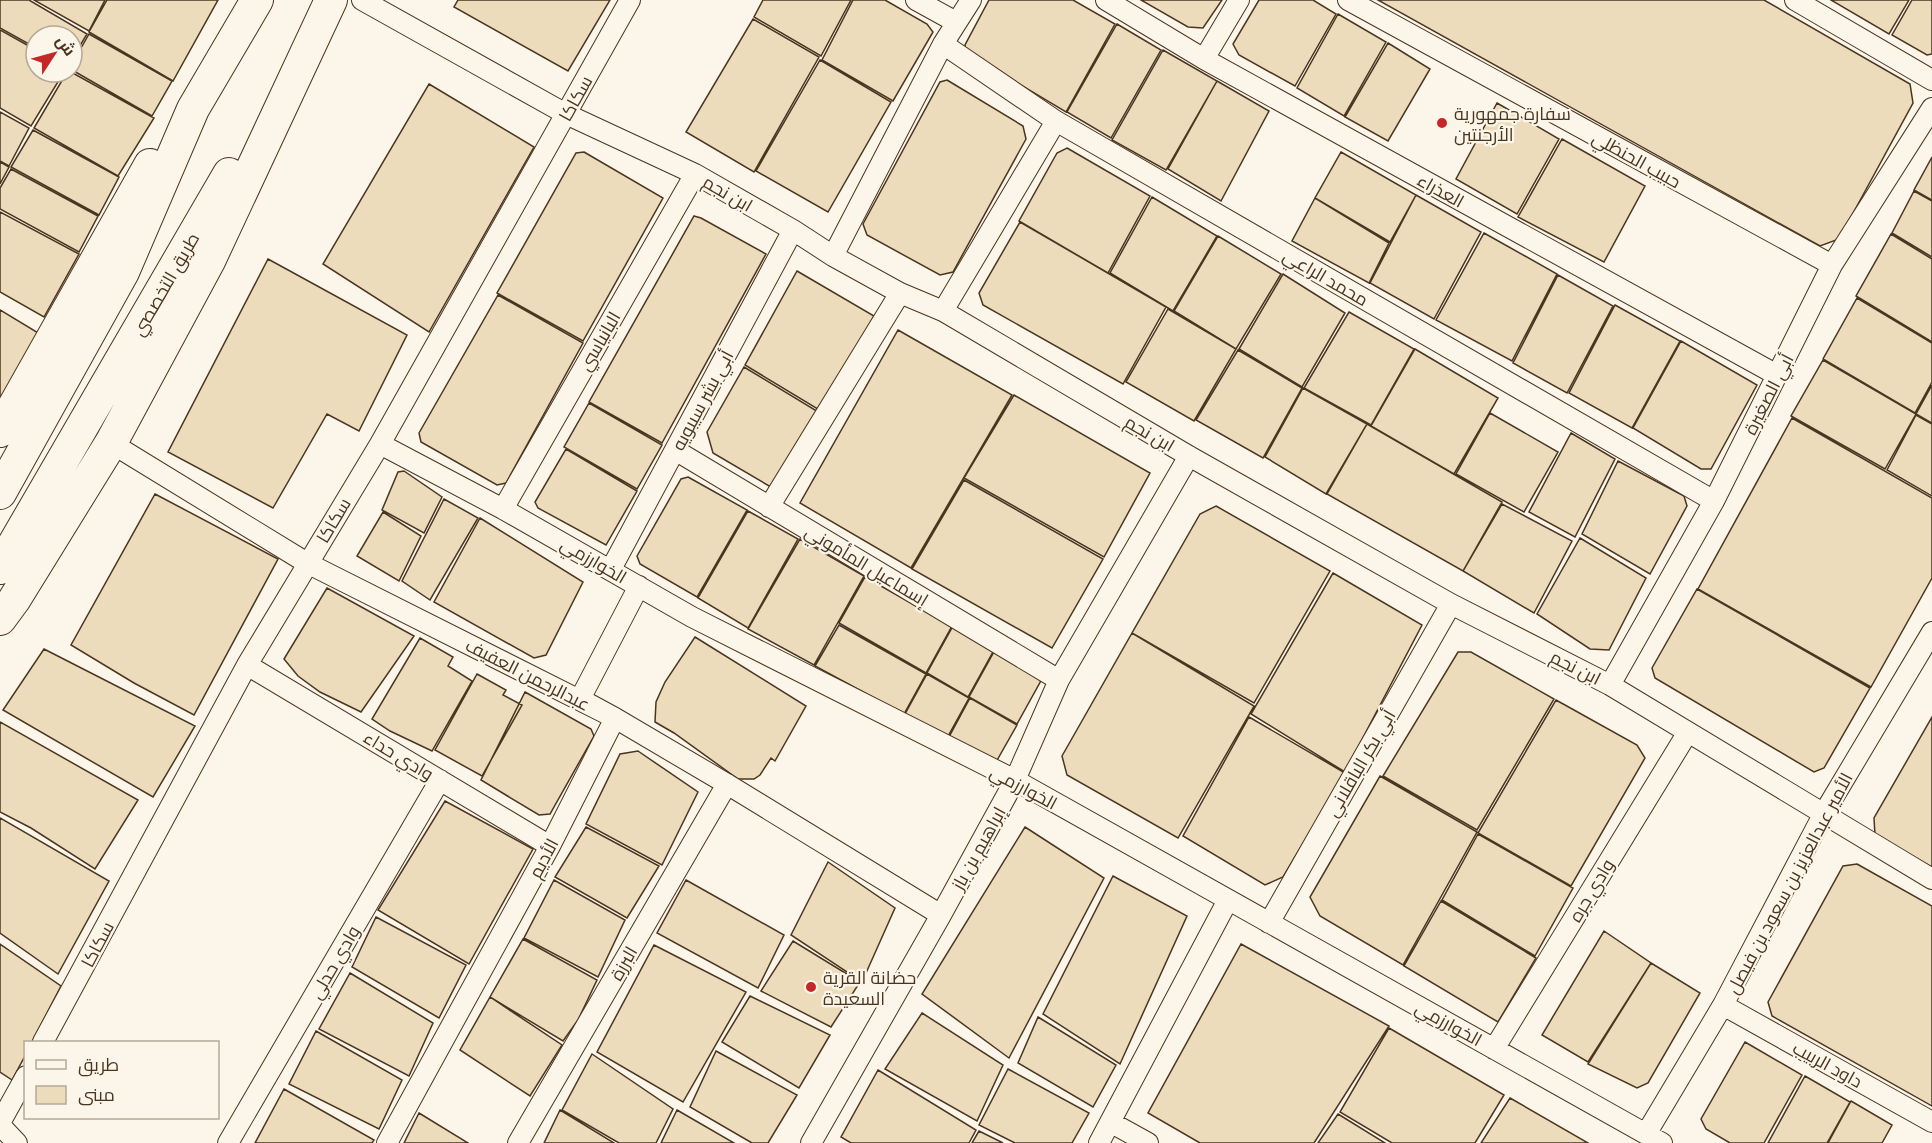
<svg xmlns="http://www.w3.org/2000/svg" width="1932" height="1143" font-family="Ubuntu,Cairo,sans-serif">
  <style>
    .building { fill: #ecdcbc; stroke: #4a3520; stroke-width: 1.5 }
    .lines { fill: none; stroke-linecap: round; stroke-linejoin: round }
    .street-casing { stroke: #4a3520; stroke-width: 22 }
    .primary-casing { stroke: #4a3520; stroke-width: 34 }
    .street { stroke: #fbf6e9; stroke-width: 20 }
    .primary { stroke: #fbf6e9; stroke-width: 32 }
    .poi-dot { fill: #c62828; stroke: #fbf6e9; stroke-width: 2 }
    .labels { text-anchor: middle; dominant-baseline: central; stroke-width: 4.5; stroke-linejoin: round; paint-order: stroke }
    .street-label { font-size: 18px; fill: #4a3520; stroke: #fbf6e9 }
    .poi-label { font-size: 18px; fill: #4a3520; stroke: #fbf6e9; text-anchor: start }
  </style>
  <rect width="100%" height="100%" fill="#fbf6e9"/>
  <path class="building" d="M0,0H29L87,34L72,59V36H36V48L0,28Z
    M34,0H105L89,31Z
    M107,0H218L173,81L89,32Z
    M458,0H610L568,71L454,7Z
    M763,0H851L821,56L754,17Z
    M853,0H885L927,24L933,32L893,101L822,60Z
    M989,0H1073L1115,24L1066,112L966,52L965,45Z
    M1141,0H1222L1203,28L1188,27Z
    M1259,0H1313L1336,14L1295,86L1239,55L1233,44Z
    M1378,0H1764L1910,84L1913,103L1839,239L1820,246Z
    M1831,0H1909L1889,34Z
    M1912,0H1932V54L1927,55L1892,35Z
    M1338,14L1386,42L1344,116L1297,88Z
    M753,19L819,57L754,172L686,132Z
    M1117,24L1161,50L1111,138L1067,112Z
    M0,30L36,50V72H64L31,126L0,108Z
    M89,34L172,81L152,116L72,70V64Z
    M1388,43L1430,69L1388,141L1345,117Z
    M1163,50L1217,81L1166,170L1112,140Z
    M820,60L891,102L828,212L756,171Z
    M67,72H71L154,118L118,176L34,128Z
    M947,80L1023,126L1026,139L953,272L940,275L867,235L863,224L940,82Z
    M1217,81L1269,111L1221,201L1168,169Z
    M429,84L534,147L429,332L323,264Z
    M1497,103L1559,139L1517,214L1456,179Z
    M0,112L29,128L9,166L0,161Z
    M33,130L119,177L99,215L11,167Z
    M1562,139L1645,186L1604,262L1518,217Z
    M1067,148L1150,196L1108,273L1019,221L1057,153Z
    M584,152L663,198L583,341L497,293L576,153Z
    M1341,152L1416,195L1390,242L1315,198Z
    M1932,157V200L1914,190Z
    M0,162L9,167L0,184Z
    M11,169L98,216L79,252L0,209V188Z
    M1914,191L1932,201V257L1892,233Z
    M1416,195L1481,232L1434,319L1370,283Z
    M1152,197L1217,236L1173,311L1110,273Z
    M1315,198L1389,243L1369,283L1292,241Z
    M0,212L79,254L44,317L0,292Z
    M694,216L701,218L766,254L662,443L589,402Z
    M1020,222L1166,307L1123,384L983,305L979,293Z
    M1484,233L1557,274L1512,361L1436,320Z
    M1891,234L1932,259V342L1856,296Z
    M1218,236L1281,274L1236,349L1174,311Z
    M268,259L407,335L359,431L327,414L273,508L168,452Z
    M797,271L874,316L821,411L745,365Z
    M1283,274L1345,313L1302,387L1239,349Z
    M1558,275L1613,306L1567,393L1513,363Z
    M498,295L583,343L506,483L497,485L421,442L419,433Z
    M1857,298L1932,343V382L1915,413L1823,359Z
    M1615,305L1680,341L1632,428L1569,393Z
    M1168,309L1236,349L1194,421L1126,382Z
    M0,310L40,334L0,412Z
    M1349,312L1414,349L1371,425L1304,388Z
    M898,330L1012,395L911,568L800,503Z
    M1681,341L1757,385L1711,469H1701L1633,428Z
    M1415,349L1498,398L1454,474L1371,426Z
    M1238,350L1302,388L1263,458L1196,420Z
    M1823,360L1916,414L1885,469L1791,416Z
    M744,367L820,413L776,490L713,453L707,432Z
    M1932,385V423L1916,414Z
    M1303,388L1367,424L1326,494L1265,457Z
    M1014,395L1150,473L1104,557L964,478Z
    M589,403L662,445L637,489L564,447Z
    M1490,413L1558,452L1524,512L1456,474Z
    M1916,415L1932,424V496L1887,470Z
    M1792,418L1932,498V578L1871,687L1698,589Z
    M1367,424L1502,502L1463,571L1327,494Z
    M1571,433L1615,459L1575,537L1529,512Z
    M566,449L637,491L606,545L538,508L535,502Z
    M1618,461L1684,496L1687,506L1650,574L1582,534Z
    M404,471L442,497L424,533L382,510L398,472Z
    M688,477L747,510L697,597L640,564L637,556L681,479Z
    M964,480L1103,559L1052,648L912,569Z
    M155,494L278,559L194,715L134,683L71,645Z
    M444,499L478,518L430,600L402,581Z
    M1502,504L1572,541L1534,613L1463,571Z
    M1216,506L1330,571L1254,703L1132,633L1200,514Z
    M748,511L798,539L748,628L698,598Z
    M383,512L421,536L399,581L357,556Z
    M480,518L583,582L546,655L534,658L434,602Z
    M1580,538L1646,578L1609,650L1590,649L1537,614Z
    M800,539L864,576L814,665L748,629Z
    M1333,573L1422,625L1345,772L1251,714Z
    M865,577L952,626L926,673L839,623Z
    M327,588L414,636L361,712L320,692L298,676L284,659Z
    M1697,589L1870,688L1824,768L1814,772L1655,678L1652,668Z
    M839,625L926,674L904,714L815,666Z
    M953,626L994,650L968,697L927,673Z
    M1132,633L1254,706L1178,838L1067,775L1062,756Z
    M695,637L806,706L775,761L771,758L760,775L754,779H738L674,733L655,722L656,702L665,682Z
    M420,638L453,657L448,666L472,681L432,751L390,731L372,719Z
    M44,649L195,726L153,797L3,710Z
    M995,650L1043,677L1017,724L969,697Z
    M1458,652H1471L1554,699L1477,830L1383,776Z
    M477,674L506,690L503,695L522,705L482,776L435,750Z
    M927,674L969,698L947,738L905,714Z
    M525,692L591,729L594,736L550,814L539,815L481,780Z
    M970,698L1017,725L996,762L949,737Z
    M1556,700L1637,745L1645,758L1571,886L1478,833Z
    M1249,717L1345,773L1283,877L1265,885L1183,836Z
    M1932,717V867L1875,835L1874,818Z
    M0,722L138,800L95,869L31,828L0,812Z
    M638,751L698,792L662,865L586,824L620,754Z
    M1380,776L1477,832L1403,965L1320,916L1310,897Z
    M445,801L533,849L469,964L378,910Z
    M0,818L109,881L58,974L0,933Z
    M586,827L659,866L627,918L555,877Z
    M1025,827L1104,878L1009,1058L922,994Z
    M1478,834L1573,888L1535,956L1442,900Z
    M828,862L895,908L862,982L791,935Z
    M1857,864L1932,906V1106L1772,1016L1768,1002L1843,866Z
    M1113,876L1187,916L1120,1064L1043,1014Z
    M554,880L625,920L598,977L524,938Z
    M686,880L784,935L758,988L657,933Z
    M1441,901L1536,958L1498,1022L1404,966Z
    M376,917L466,965L439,1018L352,967Z
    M1604,931L1651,963L1588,1062L1542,1035Z
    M523,939L597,980L578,1020L563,1041L490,997Z
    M793,941L860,982L831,1027L761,991Z
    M0,944L61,986L32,1042H26V1054L12,1080L0,1072Z
    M1241,944L1389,1026L1314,1143H1200L1148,1113Z
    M654,945L746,992L683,1102L597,1052Z
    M1651,963L1700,993L1648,1083L1637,1088L1588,1064Z
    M350,973L433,1023L409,1076L319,1029Z
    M750,996L830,1035L799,1088L722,1042Z
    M490,997L562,1045L530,1096L460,1050Z
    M922,1013L1003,1065L977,1121L885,1069Z
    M1038,1017L1116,1065L1093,1107L1018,1063Z
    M1389,1028L1504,1095L1475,1143H1392L1340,1112Z
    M316,1031L402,1080L379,1129L289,1084Z
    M1745,1042L1802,1075L1764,1143H1730L1706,1129L1701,1119Z
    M716,1051L797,1095L768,1143H752L690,1107Z
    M592,1054L673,1109L656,1143H619L562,1110Z
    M1008,1069L1089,1113L1072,1143H1015L979,1125Z
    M878,1070L976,1130L969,1143H851L841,1137Z
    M1805,1076L1850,1102L1827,1143H1768Z
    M284,1089L374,1140L372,1143H255Z
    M1510,1098L1588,1143H1481Z
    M1851,1101L1892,1125L1882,1143H1828Z
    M560,1110L614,1143H544Z
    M677,1110L734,1143H661Z
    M419,1113L468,1143H404Z
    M1338,1114L1385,1143H1318Z
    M979,1131L1003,1143H972Z"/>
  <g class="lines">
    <defs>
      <path id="street" d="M362,0L566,114L695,174L793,230L833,256L900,293L943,311L1189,456L1451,604L1610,685L1932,879
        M916,0L956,22
        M1106,0L1204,59L1777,375
        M1348,0L1832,265
        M1795,0L1932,80
        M943,44L1056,121L1714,501
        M1204,59L1239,0
        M833,256L943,44L971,0
        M943,311L1056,121
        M111,443L307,563L615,718L727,784L941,915
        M380,444L503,509L692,617L1015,780L1662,1143
        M675,450L1059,680
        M769,507L900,293
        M503,509L695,174
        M611,569L793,230
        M247,665L550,846
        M1610,685L1714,501L1832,265L1932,108
        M1269,923L1451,604
        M1723,1005L1932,1122
        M43,1042L247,665L380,444L630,0
        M1494,1049L1688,732
        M1110,1122L1148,1143
        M0,1123L26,1076
        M0,1125L17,1143
        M1646,1134L1723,1005L1824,813L1932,632
        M228,1143L440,780
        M387,1143L550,846L615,718L580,699L639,586
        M518,1143L727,784
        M811,1143L941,915L1015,780L1059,680L1189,456
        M1099,1143L1228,900"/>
      <path id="primary" d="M0,431L150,165
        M0,493L123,272L193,109L257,0
        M0,568L229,174
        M0,619L14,600L111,443L209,261L331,0"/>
    </defs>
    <use href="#street" class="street-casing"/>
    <use href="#primary" class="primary-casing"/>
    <use href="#street" class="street"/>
    <use href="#primary" class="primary"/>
  </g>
  <g class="poi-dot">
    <circle cx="1442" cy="123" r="6"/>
    <circle cx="811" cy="987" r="6"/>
  </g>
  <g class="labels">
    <g class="street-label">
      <text transform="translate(575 98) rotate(-61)">سكاكا</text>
      <text transform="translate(1637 159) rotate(29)">حبيب الحنظلي</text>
      <text transform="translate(1441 190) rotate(29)">العذراء</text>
      <text transform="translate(728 193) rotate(30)">ابن نجم</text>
      <text transform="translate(1326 277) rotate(30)">محمد الراعي</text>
      <text transform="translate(165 284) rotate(-60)">طريق التخصصي</text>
      <text transform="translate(599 341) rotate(-60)">البانياسي</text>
      <text transform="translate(1768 394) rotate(-63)">أبي الصغيرة</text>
      <text transform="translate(702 400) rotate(-62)">أبي بشر سيبويه</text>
      <text transform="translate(1150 433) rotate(30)">ابن نجم</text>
      <text transform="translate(333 520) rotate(-59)">سكاكا</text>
      <text transform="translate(594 560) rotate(30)">الخوارزمي</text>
      <text transform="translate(867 565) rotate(31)">إسماعيل المأموني</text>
      <text transform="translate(1576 667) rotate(27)">ابن نجم</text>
      <text transform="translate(528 674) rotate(27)">عبدالرحمن العفيف</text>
      <text transform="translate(399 755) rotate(31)">وادي حداء</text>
      <text transform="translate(1360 763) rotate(-60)">أبي بكر الباقلاني</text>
      <text transform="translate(1024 787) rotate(28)">الخوارزمي</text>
      <text transform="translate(978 848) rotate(-61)">إبراهيم بن باز</text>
      <text transform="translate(543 858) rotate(-62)">الأديم</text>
      <text transform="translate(1789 883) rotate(-62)">الأمير عبدالعزيز بن سعود بن فيصل</text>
      <text transform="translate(1591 890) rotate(-59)">وادي جره</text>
      <text transform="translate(97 944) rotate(-62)">سكاكا</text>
      <text transform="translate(334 962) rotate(-60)">وادي حدلي</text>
      <text transform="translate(623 963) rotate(-60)">البرزة</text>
      <text transform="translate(1449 1023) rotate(29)">الخوارزمي</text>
      <text transform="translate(1828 1064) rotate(29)">داود الربيب</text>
    </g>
    <g class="poi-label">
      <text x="1454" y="113">سفارة جمهورية<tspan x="1454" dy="21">الأرجنتين</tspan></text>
      <text x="823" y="977">حضانة القرية<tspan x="823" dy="21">السعيدة</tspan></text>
    </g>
  </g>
  <rect x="24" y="1041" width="195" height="78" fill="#fbf6e9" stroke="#b4a999" stroke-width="1.5"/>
  <rect x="36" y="1060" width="30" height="9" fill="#fbf6e9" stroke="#b4a999" stroke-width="1.5"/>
  <text x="78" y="1071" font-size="18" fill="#4a3520">طريق</text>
  <rect x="36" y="1086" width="30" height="18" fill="#ecdcbc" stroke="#b4a999" stroke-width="1.5"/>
  <text x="78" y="1101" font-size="18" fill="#4a3520">مبنى</text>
  <g transform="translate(54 54) rotate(54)"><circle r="28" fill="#fbf6e9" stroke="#b4a999" stroke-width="1.5"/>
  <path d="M0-4.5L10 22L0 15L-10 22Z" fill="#c62828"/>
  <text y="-9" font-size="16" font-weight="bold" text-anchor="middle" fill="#4a3520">ش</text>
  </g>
</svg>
